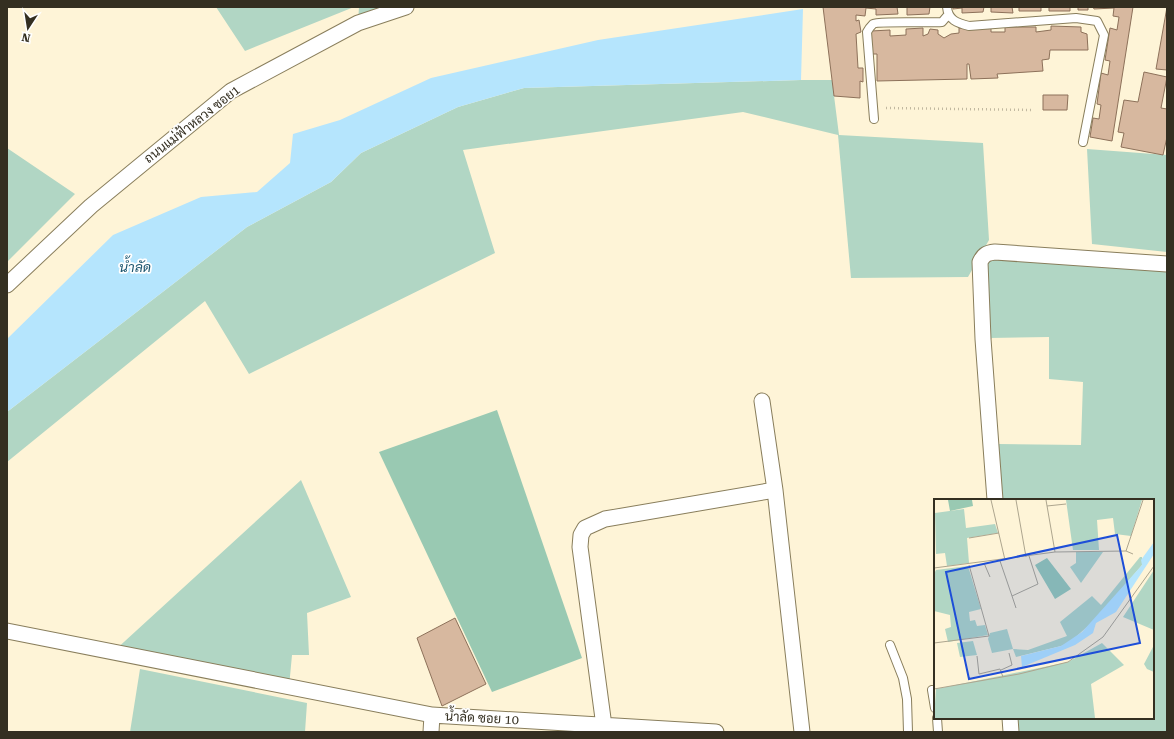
<svg xmlns="http://www.w3.org/2000/svg" width="1174" height="739" font-family="'Roboto Serif',Sarabun,serif">
  <style>
    .green { fill: #b1d6c4 }
    .forest { fill: #99c9b2 }
    .water { fill: #b5e5fd }
    .building { fill: #d7b89f; stroke: #8d715a }
    .lines { fill: none; stroke-linecap: round; stroke-linejoin: round }
    .service-casing { stroke: #897e5c; stroke-width: 10 }
    .minor-casing { stroke: #897e5c; stroke-width: 17 }
    .path { stroke: #c1b8a0; stroke-width: 2.5; stroke-dasharray: 1 3; stroke-linecap: butt }
    .service { stroke: #fff; stroke-width: 8 }
    .minor { stroke: #fff; stroke-width: 15 }
    .labels { text-anchor: middle; dominant-baseline: central; stroke-width: 3.5; stroke-linejoin: round; paint-order: stroke }
    .street-label { font-size: 13px; fill: #342f21; stroke: #fff }
    .water-label { font-size: 14px; font-style: italic; fill: #1c566f; stroke: #fff }
    .inset-road { fill: none; stroke: #ada58e; stroke-width: 1 }
    .view { fill: #1d4ed8; fill-opacity: 0.15; stroke: #1d4ed8; stroke-width: 2 }
    .inset-edge { fill: none; stroke: #342f21; stroke-width: 2 }
  </style>
  <rect width="100%" height="100%" fill="#fef4d7"/>
  <path class="green" d="M216,7H354L245,51Z
    M359,7H406L358,23Z
    M801,80H832L839,135L983,143L989,240L968,277L851,278L838,135L743,112L463,150L495,253L249,374L205,301L7,462V412L247,227L331,182L361,153L458,107L524,88Z
    M7,148L75,194L7,262Z
    M1087,149L1167,155V252L1092,244Z
    M1004,256L1167,269V732H1019L1018,718H1153V500H1002L998,444L1081,445L1083,382L1049,379V337L989,338L986,262Z
    M301,480L351,597L307,613L309,655H292L289,687L113,652Z
    M140,669L307,703L305,732H130Z"/>
  <path class="forest" d="M497,410L582,658L492,692L379,452Z"/>
  <path class="water" d="M803,9L801,80L524,88L458,107L361,153L331,182L247,227L7,412V339L113,235L201,197L257,192L290,163L293,134L340,120L431,78L598,40Z"/>
  <path class="building" d="M823,7H897L898,14L876,15V9L866,8L865,16L856,15V21L859,20L861,32L856,34L858,68H863V82L860,81V98L834,96Z
    M907,7H930L929,14L907,15Z
    M953,7H1012L1013,13L991,12V7H984L983,12L962,13V8L953,9Z
    M1019,7H1041V11H1019Z
    M1049,7H1070V11H1049Z
    M1078,7H1088V10H1078Z
    M1093,7H1133L1112,141L1090,137L1093,118L1099,119L1101,105L1097,104L1101,73L1108,75L1110,61L1105,60L1110,28L1117,30L1119,17L1113,16L1114,8L1094,9Z
    M1167,7V70L1156,69Z
    M1051,26L1081,27V32L1087,34L1088,50H1050L1049,59L1042,60L1043,71L997,74L998,78L971,79L969,64H967V79L877,81V54H872L871,31L890,30V36L906,35V29L923,28V36L928,34L930,29L938,30V34L944,38L951,34L959,33V28H991V32H1005V27H1036V32L1051,30Z
    M1144,72L1167,77L1161,108L1167,109V137L1163,155L1121,147L1124,133L1118,132L1124,100L1138,102Z
    M1043,95H1068L1067,110H1043Z
    M455,618L486,684L442,706L417,638Z"/>
  <g class="lines">
    <defs>
      <path id="service" d="M947,7C948,20 957,23 969,26L1076,18L1097,21L1104,35L1083,142
        M874,119L867,32C868,30 871,26 873,24C877,21 931,23 942,22L948,15
        M890,645L903,678L907,699L908,732
        M932,690L935,708
        M937,718L938,732"/>
      <path id="minor" d="M7,285L91,206L231,91L358,23L406,7
        M762,401L775,490
        M995,500L983,339L980,262C984,254 987,253 995,252L1167,264
        M7,631L432,715
        M1010,718L1011,732
        M604,726L580,547L581,535L585,528L605,519L775,490L802,732
        M431,732L432,715L716,732"/>
    </defs>
    <use href="#service" class="service-casing"/>
    <use href="#minor" class="minor-casing"/>
    <path class="path" d="M886,108L1034,110"/>
    <use href="#service" class="service"/>
    <use href="#minor" class="minor"/>
  </g>
  <g class="labels">
    <g class="street-label">
      <text transform="translate(192 124) rotate(-38)">ถนนแม่ฟ้าหลวง ซอย1</text>
      <text transform="translate(482 718) rotate(3)">น้ำลัด ซอย 10</text>
    </g>
    <g class="water-label">
      <text x="135" y="267">น้ำลัด</text>
    </g>
  </g>
  <g transform="translate(934 499)">
    <rect width="220" height="220" fill="#fef4d7"/>
    <path d="M132,1H208L197,37L181,35L179,19L163,21L165,51H139ZM30,10L32,29L61,25L64,34L33,39L35,64L13,67L11,54L2,55L1,14ZM142,53H169L147,84L136,68L142,64ZM206,58H208V66L163,119L136,143L127,147L82,158L79,150L58,154L54,140L56,134L73,130L79,150L94,151L133,137L126,123L158,97L167,106ZM34,67L47,110L35,113L36,122L41,121L43,127L51,126L54,136L14,143L11,130L17,128L16,116L0,112V75L2,71ZM220,71V131L189,118ZM39,142L43,156L26,158L23,144ZM168,144L190,166L157,185L161,219H0L2,190L134,163ZM220,146V173L213,170L210,165Z" fill="#b1d6c4"/>
    <path d="M14,1H38L39,7L16,12ZM113,59L137,90L121,100L101,66Z" fill="#99c9b2"/>
    <path d="M220,43V55L182,113L162,124L159,134L141,146L88,168L87,157L127,147L148,133L208,66L207,61Z" fill="#b5e5fd"/>
    <path class="inset-road" d="M57,1L71,61M82,1L92,58M113,7L132,5M0,27V72M35,39L65,34M192,52L209,1M121,53L192,52L199,55M66,62L78,97L104,85L95,57M50,64L56,78M0,69L121,53L112,1M78,97L82,109M0,144L55,137L35,66M43,157L45,175L66,170L69,178M67,171L78,166L75,154M0,190L85,175L134,163L169,138L220,67"/>
    <path class="view" d="M183,36L206,144L35,180L12,73Z"/>
    <rect width="220" height="220" class="inset-edge"/>
  </g>
  <rect width="1174" height="739" fill="none" stroke="#342f21" stroke-width="16"/>
  <g transform="translate(28 28) rotate(192)" stroke="#ffffff" stroke-width="3" paint-order="stroke">
  <path d="M0-3L7 15L0 10L-7 15Z" fill="#342f21"/>
  <text y="-6" font-size="11" font-weight="bold" text-anchor="middle" fill="#342f21">N</text>
  </g>
</svg>
